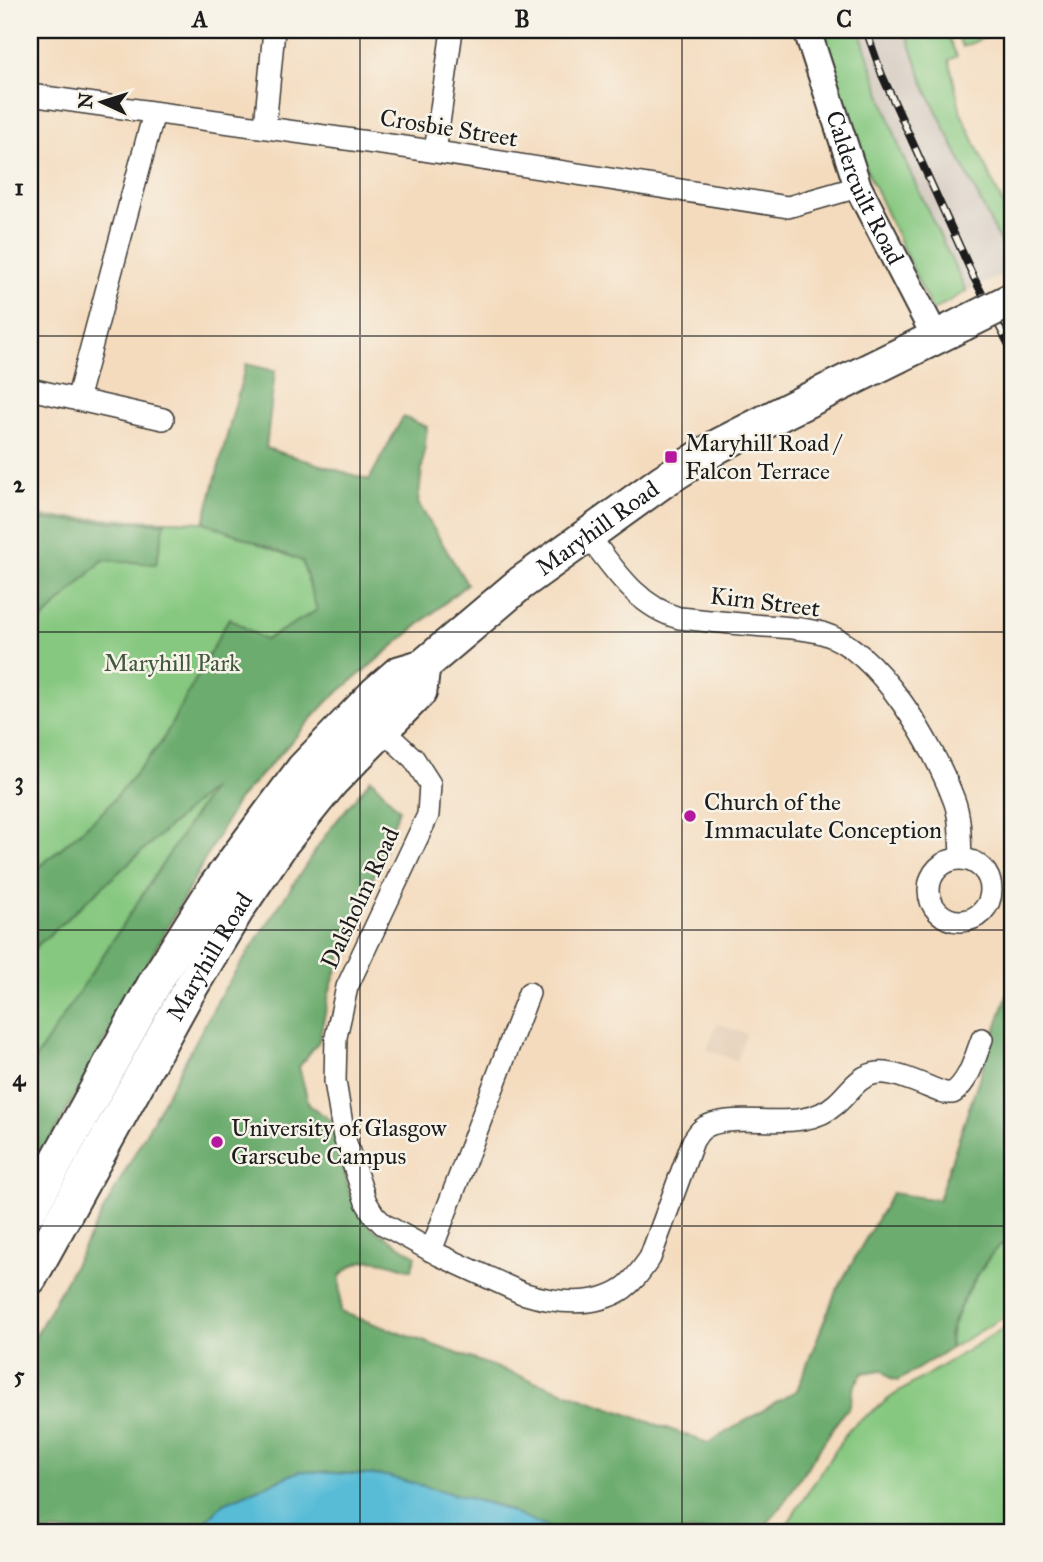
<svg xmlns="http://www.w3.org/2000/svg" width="1043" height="1562" font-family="'IM FELL Great Primer',serif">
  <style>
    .built { fill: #e3cbb2 }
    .industrial { fill: #cec2b9 }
    .green { fill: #86c880; stroke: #51724e; stroke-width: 2 }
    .forest { fill: #6cac6e; stroke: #446445; stroke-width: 2 }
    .water { fill: #59bcd7; stroke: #3a6c7a; stroke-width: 2 }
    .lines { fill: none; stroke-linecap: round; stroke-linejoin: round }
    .minor-casing { stroke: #3c3934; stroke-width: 24 }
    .tertiary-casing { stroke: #3c3934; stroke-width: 30 }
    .primary-casing { stroke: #3c3934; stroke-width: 37 }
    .minor { stroke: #fff; stroke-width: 21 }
    .tertiary { stroke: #fff; stroke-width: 26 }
    .primary { stroke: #fff; stroke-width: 33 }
    .rail-casing { stroke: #1c1c1c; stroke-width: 8 }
    .rail { stroke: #f7f3e8; stroke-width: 5; stroke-dasharray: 16; stroke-linecap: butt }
    .primary-bridge-casing { stroke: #3c3934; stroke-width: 37; stroke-linecap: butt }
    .primary-bridge { stroke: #fff; stroke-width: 33 }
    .grid { fill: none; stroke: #1c1c1c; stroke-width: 2; stroke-opacity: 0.55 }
    .poi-dot { fill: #b5179e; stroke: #f7f3e8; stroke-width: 2.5 }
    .labels { text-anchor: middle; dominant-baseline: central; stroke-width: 5; stroke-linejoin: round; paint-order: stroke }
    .street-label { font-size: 24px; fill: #1c1c1c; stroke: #f7f3e8 }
    .poi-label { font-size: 24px; fill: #1c1c1c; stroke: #f7f3e8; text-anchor: start }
    .park-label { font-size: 24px; fill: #41583f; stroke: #f7f3e8 }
    .neatline { fill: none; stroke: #1c1c1c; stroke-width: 2.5 }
    .grid-label { font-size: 23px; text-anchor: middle; font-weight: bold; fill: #1c1c1c }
  </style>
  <rect width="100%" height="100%" fill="#f7f3e8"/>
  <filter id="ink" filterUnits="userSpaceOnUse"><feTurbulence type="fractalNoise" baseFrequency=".0143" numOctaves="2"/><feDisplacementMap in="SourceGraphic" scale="14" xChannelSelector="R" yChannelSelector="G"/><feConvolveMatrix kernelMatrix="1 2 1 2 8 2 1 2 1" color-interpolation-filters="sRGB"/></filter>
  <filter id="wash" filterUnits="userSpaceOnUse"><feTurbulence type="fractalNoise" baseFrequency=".00686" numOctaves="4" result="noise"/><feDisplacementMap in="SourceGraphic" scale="28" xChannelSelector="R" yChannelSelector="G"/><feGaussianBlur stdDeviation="1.57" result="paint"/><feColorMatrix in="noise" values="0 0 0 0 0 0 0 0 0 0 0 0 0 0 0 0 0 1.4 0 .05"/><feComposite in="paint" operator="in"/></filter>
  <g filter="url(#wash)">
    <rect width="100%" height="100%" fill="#f4dbbe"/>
    <path class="built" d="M717,1023L746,1034L737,1061L707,1050Z"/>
    <path class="industrial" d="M859,30H905L926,89L1013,271L966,291L902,155Z"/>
    <path class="green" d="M820,30H859L902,155L966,291L932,311L859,154Z
      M905,30H945L957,56L949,60L961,113L1013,226V269L926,89Z
      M954,30H1001L963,47Z
      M30,517L204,522L388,547L467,584L329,700L237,801L30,1177Z
      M1002,1244L1009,1246L1013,1250V1312L951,1348C946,1321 979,1272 995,1249Z
      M1004,1328H1010L1013,1332V1504L1004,1532H802L800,1530L782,1532L849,1429L894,1395Z"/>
    <path class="forest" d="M246,364L275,371L266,448L369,480L403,417L427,427L418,503L467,584L329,700L237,801L30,1177V1067L212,788L30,952V875L105,810L161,743L229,618L265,640L317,610L302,561L204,522Z
      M30,520L165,523L156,564L103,560L35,627L30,645Z
      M371,779L399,809L380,863L355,915L330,990L319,1041L299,1067L309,1105L332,1121L350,1194L372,1228L416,1256L411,1270C383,1261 363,1251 340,1276L341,1312L708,1443L797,1390L836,1291L892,1193L938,1200L1013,978V1250L1009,1246L1002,1244C987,1253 951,1318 949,1337C949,1339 951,1346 951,1348L898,1381L891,1379L882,1370L863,1373C860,1377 854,1384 853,1390C850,1400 853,1406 843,1413L785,1501L761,1532H558L498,1506L386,1476L300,1471L224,1503L195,1532H30V1346L223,991L329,830Z"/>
    <path class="water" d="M300,1471L386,1476L498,1506L558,1532H195L224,1503Z"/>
  </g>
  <g filter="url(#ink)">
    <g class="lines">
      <defs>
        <path id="minor" d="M30,95L411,148L788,207L858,187
          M265,127L274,30
          M435,152L452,30
          M30,389L163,419
          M77,400L154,113
          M587,534C613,567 636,606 679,618C707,621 735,623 764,626C783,627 803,628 822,633C880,650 934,747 954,800C961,818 960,840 961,859
          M373,721L414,759L430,784L428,815L347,987L336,1037L335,1081L344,1137L366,1202L374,1215L383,1224L439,1255L522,1293C554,1303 595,1308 624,1288C635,1280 642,1269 650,1258L693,1141C698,1133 702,1127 712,1124C735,1116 775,1124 803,1119C815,1117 827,1112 836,1104C850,1092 858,1075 878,1073C896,1071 927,1087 944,1093H953C970,1080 975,1057 982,1039
          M929 890a31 31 0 1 1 62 0a31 31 0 1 1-62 0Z
          M431,1251L529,993"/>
        <g id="tertiary">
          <path id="s1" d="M807,30L858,187L936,338"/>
        </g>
        <g id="primary">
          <path id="s2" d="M30,1210L157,979L215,887L303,769L376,693L399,673L423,666L521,583L663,481L718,446L788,410L963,324"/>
          <path id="s3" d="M30,1278L185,997L240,905L282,843L332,781L420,691L423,666"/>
        </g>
      </defs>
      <use href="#minor" class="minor-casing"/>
      <use href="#tertiary" class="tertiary-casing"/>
      <use href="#primary" class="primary-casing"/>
      <use href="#minor" class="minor"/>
      <use href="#tertiary" class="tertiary"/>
      <use href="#primary" class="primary"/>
      <defs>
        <path id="rail" d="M866,30L882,75L974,278L1013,353"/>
      </defs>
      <use href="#rail" class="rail-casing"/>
      <use href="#rail" class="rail"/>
      <defs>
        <path id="primary-bridge" d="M963,324L1013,299"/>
      </defs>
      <use href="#primary-bridge" class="primary-bridge-casing"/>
      <use href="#primary-bridge" class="primary-bridge"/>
    </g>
  </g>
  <path class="grid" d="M360,30V1532M682,30V1532M30,336H1013M30,632H1013M30,930H1013M30,1226H1013"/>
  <g class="poi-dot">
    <rect x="664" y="450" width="14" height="14" rx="3.5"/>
    <circle cx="690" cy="816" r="7"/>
    <circle cx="217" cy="1142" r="7"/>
  </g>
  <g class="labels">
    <g class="street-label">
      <text transform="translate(449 128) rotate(9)">Crosbie Street</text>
      <text stroke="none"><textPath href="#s1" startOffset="168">Caldercuilt Road</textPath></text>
      <text stroke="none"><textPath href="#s2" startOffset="903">Maryhill Road</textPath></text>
      <text transform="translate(765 602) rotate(7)">Kirn Street</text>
      <text transform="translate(360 898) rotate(-65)">Dalsholm Road</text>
      <text stroke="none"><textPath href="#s3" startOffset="368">Maryhill Road</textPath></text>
    </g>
    <g class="poi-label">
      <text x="685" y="443">Maryhill Road /<tspan x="685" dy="28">Falcon Terrace</tspan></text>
      <text x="704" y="802">Church of the<tspan x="704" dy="28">Immaculate Conception</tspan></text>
      <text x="231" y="1128">University of Glasgow<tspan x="231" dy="28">Garscube Campus</tspan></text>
    </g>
    <g class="park-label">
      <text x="172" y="663">Maryhill Park</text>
    </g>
  </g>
  <rect width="1043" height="1562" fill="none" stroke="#f7f3e8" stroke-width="77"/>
  <g transform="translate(102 102) rotate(274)" stroke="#f7f3e8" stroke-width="5" paint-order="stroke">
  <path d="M0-5L12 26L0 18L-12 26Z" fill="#1c1c1c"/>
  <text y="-10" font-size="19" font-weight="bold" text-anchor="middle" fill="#1c1c1c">N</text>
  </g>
  <rect x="38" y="38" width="966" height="1486" class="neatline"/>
  <g class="grid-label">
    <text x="200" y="27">A</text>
    <text x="522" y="27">B</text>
    <text x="844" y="27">C</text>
    <text x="19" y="195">1</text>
    <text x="19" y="492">2</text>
    <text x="19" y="789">3</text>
    <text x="19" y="1086">4</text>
    <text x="19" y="1383">5</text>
  </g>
</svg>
